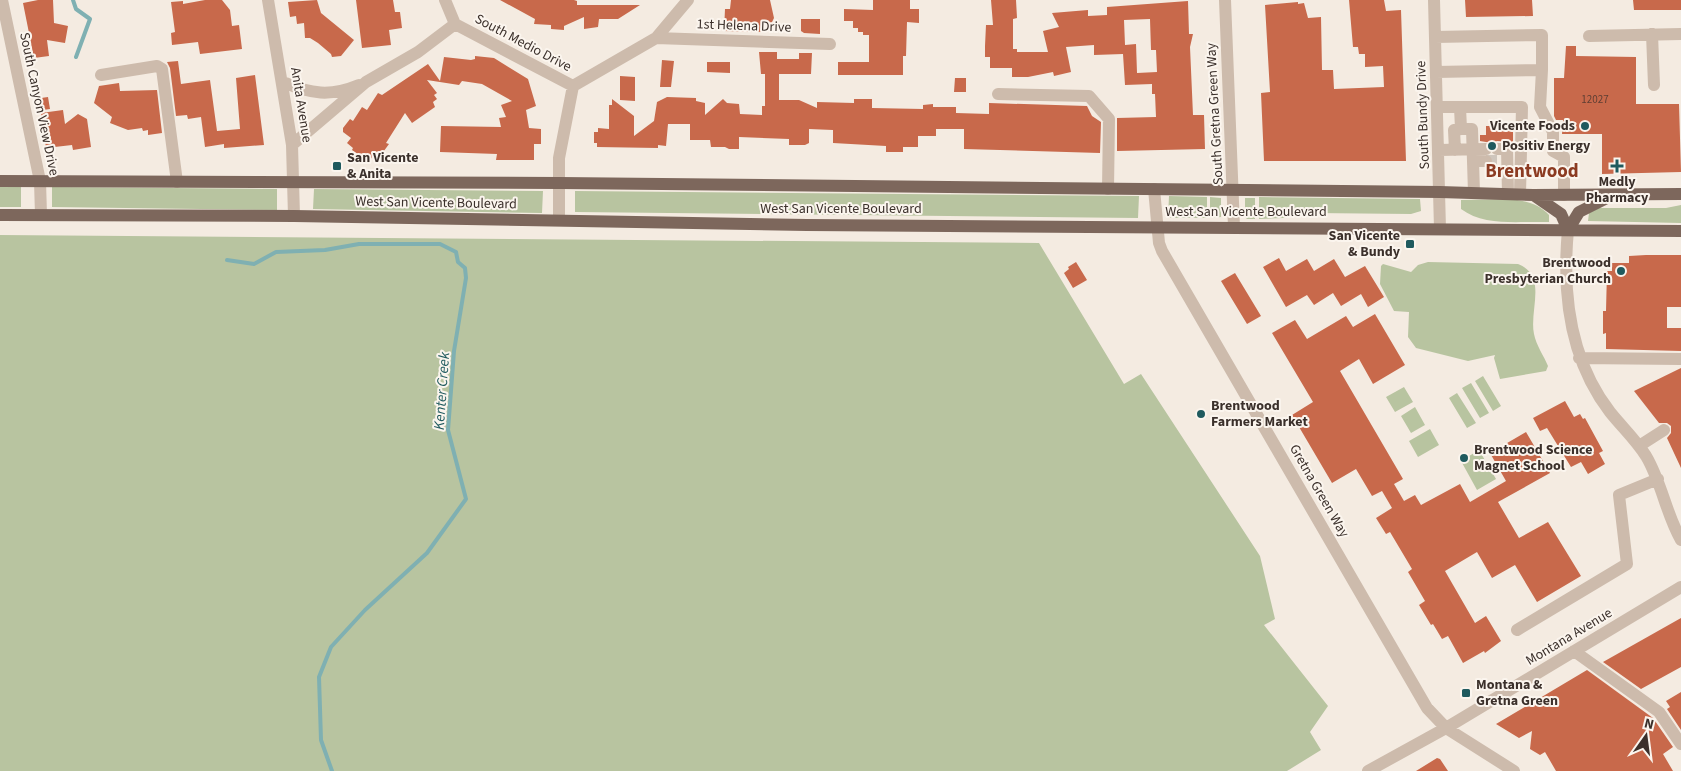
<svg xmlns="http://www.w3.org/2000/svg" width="1681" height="771" font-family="'Source Sans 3',sans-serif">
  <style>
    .green { fill: #b8c4a0 }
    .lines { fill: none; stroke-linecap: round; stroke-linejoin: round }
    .stream { stroke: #7fb0b2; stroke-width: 4 }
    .building { fill: #c8694b; fill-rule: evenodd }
    .minor-tunnel { stroke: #cfc6bd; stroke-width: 12; stroke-dasharray: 12 6; stroke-linecap: butt }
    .minor { stroke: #cdbbac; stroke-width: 12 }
    .major { stroke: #7d675c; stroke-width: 12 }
    .poi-dot { fill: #1f5a5e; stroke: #fbf5ee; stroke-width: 2 }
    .labels { text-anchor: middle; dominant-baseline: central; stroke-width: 4; stroke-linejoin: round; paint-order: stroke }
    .number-label { font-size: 11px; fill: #5e3e33 }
    .street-label { font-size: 14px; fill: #3b302b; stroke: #fbf5ee }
    .poi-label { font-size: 14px; font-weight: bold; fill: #3b302b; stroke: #fbf5ee; text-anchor: start }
    .water-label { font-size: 15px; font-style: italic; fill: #1f5a5e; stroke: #fbf5ee }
    .district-label { font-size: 19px; font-weight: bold; fill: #8c3b22; stroke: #fbf5ee }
  </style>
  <rect width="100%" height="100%" fill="#f4ebe1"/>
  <path class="green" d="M0,186H21V207H0Z
    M52,187L277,189V210L52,207Z
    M314,189L543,191L542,213L313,209Z
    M575,191L1139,196L1138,218L575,212Z
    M1169,196L1207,197V218H1168Z
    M1210,197L1221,198V217L1210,218Z
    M1259,197L1420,199L1421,211L1411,214L1313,213L1283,218L1259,219Z
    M1245,198H1255V219H1247L1245,217Z
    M1511,199C1526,201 1539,204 1549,215V222C1520,221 1485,227 1461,209V200Z
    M1681,205V223L1588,221L1589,213L1598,208H1666Z
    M0,235L1039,243L1124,384L1141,374L1260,556L1275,619L1264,625L1328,706L1310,732L1321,750L1287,771H0Z
    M1428,262L1518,264C1548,276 1529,310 1534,334C1536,345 1544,356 1548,366L1546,371L1500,379L1494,358L1495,355L1468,361L1416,348L1408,337L1409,312L1394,311L1380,284L1381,266L1383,264L1411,272L1418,265Z
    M1483,376L1501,406L1493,411L1475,381Z
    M1471,383L1489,413L1480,418L1462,388Z
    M1404,387L1413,402L1395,412L1386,397Z
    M1457,393L1476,423L1467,428L1449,398Z
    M1415,407L1425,425L1411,433L1401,416Z
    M1430,429L1439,445L1418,457L1409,441Z
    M1479,450L1496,479L1477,490L1461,461Z"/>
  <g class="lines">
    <path class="stream" d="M73,0L76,9L90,19L76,57
      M227,260L254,264L276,252L325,250L359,244H440L456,252L458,262L465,268L466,278L454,351L448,430L466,499L427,553L365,610L331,647L319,677L321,740L332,771"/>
  </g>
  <path class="building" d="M38,0H53L54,23L68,26L65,43L47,40L49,56L34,58L23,3Z
    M205,0H222L230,10L232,26L239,25L242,49L200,54L198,42L172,45L171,33L175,32L171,2L183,1V4Z
    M317,0L321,13L354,40L341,56L332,57L331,54L318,43L310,38H305L304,23L297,24L296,16L290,17L288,2Z
    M356,0H393L395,12H400L402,28L389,30L391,45L362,48Z
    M500,0H574L577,1V5H640L618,19H599L598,27L584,29V17L564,26V30L551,29V25L534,24L535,19Z
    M731,0H770L774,18L771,24H765V32L724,31L725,9H730Z
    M873,0H910V9H919V23L907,22L906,56H903V75H838V62H869V35H863V32H858V28H853V21H844V9L873,10Z
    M991,0H1016L1017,18L1013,19V49H1017V52H1048L1043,31L1059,27L1052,13L1088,10V16L1107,15V7L1188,1L1189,34H1193L1190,47L1193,115H1204L1205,149L1117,151V118L1156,117L1155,94H1152V84L1125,85L1123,54L1094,55V45L1066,47L1071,72L1054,76L1053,72L1028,77H1012V68H990V57H985V46L986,25H993ZM1150,19L1151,50H1156L1157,72L1137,73L1136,44L1125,45L1124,20Z
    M1349,0H1384L1386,11L1401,10L1406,161H1264L1261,93L1270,92L1265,5L1298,2V4L1304,3L1308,18L1321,17L1322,70H1333L1334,89L1384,87L1383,66L1365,67V54H1359L1358,47H1353Z
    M1465,0H1532L1533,16L1466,17Z
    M1633,0H1681V10H1634Z
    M801,19H820V34L804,33L801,31Z
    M1566,46H1576V56L1636,57V104H1679L1681,172L1602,174V134H1562L1563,120H1556L1554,116V78H1564Z
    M759,52H777V59H799V53H812L811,74H779V100H799L817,108V102L854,103V99H872V108L923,109V105L933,104V107H956V113L989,114V103L1087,106L1092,116L1101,122L1100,153L964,149V129H936V136H918V147H903V152H886V146L833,143V130L809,129V143L805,145H789V139L739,137V149H729L725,147H711L710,140H690V124H668L666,146L658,145V148L597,147V143H594V132H598V128L609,129V105H612V99L634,116V136L654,121L657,102L667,97L696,98V101L705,103V115L723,99L727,103L739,104L740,114L762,115V106H765V74H761Z
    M475,56L494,58L528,79L536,106L526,110L529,128L541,129V144H534V160H496L497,154L440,152L441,126L501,127L499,118L506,117L501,105L512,101L482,84L462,81L459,85L427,80L437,93L434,95L437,99L433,102L435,107L412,123L405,113L386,143L389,144L381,155L376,152L370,160L367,157L365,159L352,150L353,148L347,143L351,138L343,132V128L350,119L353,121L362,107L367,110L378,93L382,95L428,64L440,81L444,57L471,60L475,59Z
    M662,60L674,61L671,87H660Z
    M178,61L181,84L210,80L217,131L240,129L236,78L255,75L264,145L224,148V144L205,147L201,117L188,119L187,115L176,116L170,68L167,62Z
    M707,62H730V73L707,72Z
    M620,76L635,77V101L620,100Z
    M955,78H966V92H954Z
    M119,83L120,91L157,90L162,133L148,135V130L143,131L142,128L128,130L110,123L112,117L94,103L99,86Z
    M48,97L50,109L36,111L34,99Z
    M63,110L65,124L78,114L87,119L91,147L73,150L72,145L46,148L41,113Z
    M1486,126H1513V142L1497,141L1492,143L1480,141V135H1486Z
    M1646,255H1681V307H1667V328H1681V351L1606,349V333L1603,334V311H1606L1607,271H1612V263H1629V256Z
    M1279,258L1286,271L1307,259L1314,271L1334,259L1345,277L1365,266L1384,297L1368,307L1361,294L1341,306L1333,293L1314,305L1307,295L1286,307L1263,267Z
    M1076,262L1087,280L1073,288L1064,273L1069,269L1068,267Z
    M1235,273L1261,316L1247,324L1221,281Z
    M1375,314L1405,365L1373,384L1359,359L1340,371L1403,479L1394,484L1404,501L1415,495L1421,505L1460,484L1470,502L1506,481L1490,453L1526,432L1550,473L1498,502L1519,538L1548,522L1581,576L1537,602L1515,565L1492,578L1477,552L1445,571L1475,623L1486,616L1501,641L1485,653L1484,651L1463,663L1448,636L1442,639L1433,624L1431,625L1419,605L1425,601L1408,572L1412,569L1390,532L1386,534L1376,518L1392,508L1382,491L1372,496L1356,469L1332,483L1292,415L1313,402L1272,333L1295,320L1307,339L1346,316L1353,327Z
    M1681,368V468L1667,438L1671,433V426L1667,423H1659L1634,391Z
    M1565,401L1574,417L1580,414L1583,419L1585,418L1603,451L1599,453L1605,464L1588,474L1581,462L1571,467L1547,428L1540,431L1533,418Z
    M1681,618V667L1641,689L1603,662Z
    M1587,670L1653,718L1673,747L1663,754L1673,771H1556L1545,752L1540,755L1530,749L1532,731L1519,738L1496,724Z
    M1681,692V730L1667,709L1670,707L1666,701Z
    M1437,758L1440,759L1448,771H1416Z"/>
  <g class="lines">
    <path class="minor-tunnel" d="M1486,161H1497"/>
    <path class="minor" d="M2,0L40,181L41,215
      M268,0L292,145L294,216
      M445,0L455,24L573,86
      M1225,0L1234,227
      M1434,0L1440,229
      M1652,34L1654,85
      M1589,36L1681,34
      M1435,37L1542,35V70
      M656,38L830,44
      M1436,72L1542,70L1540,107L1553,132V151L1564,157V195
      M101,75L157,66L162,69L177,182
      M283,82C311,94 330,97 359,85
      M998,94L1089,96L1109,119L1108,189
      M1438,107H1522L1520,194
      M1460,107L1461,129H1472L1474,193
      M292,145L366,82L418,52L455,24
      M1497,149H1507L1508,194
      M1439,150L1486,149
      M1455,150L1454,130L1461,129
      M1474,161H1486
      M1154,189L1159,243L1162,251L1427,708L1446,728L1514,771
      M559,220V158L573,86L656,38L688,0
      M1568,230C1562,294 1570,360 1610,412C1622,427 1636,440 1646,456C1662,483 1666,514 1681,540
      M1579,358L1681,359
      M1639,446L1664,430
      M1517,630L1627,564L1619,495L1658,479
      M1574,651L1659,712L1681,744
      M1368,771L1446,728L1681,587"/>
    <path class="major" d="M0,181L560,183L1440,192L1533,195L1681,194
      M1535,196L1561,214L1568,230
      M0,215L294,216L807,225L1681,231
      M1568,230L1579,212L1609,197"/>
  </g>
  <g class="poi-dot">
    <circle cx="1585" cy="126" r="5"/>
    <circle cx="1492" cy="146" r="5"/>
    <rect x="332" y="161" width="10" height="10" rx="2.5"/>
    <path d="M1614.5 158.5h5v5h5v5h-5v5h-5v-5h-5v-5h5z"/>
    <rect x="1405" y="239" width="10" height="10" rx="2.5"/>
    <circle cx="1621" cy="271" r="5"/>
    <circle cx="1201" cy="414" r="5"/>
    <circle cx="1464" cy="458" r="5"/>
    <rect x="1461" y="688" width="10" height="10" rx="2.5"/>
  </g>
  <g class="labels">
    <g class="number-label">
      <text x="1595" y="99">12027</text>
    </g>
    <g class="street-label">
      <text transform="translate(744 26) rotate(2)">1st Helena Drive</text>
      <text transform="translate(523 43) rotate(28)">South Medio Drive</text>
      <text transform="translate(39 104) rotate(78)">South Canyon View Drive</text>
      <text transform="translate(301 105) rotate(81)">Anita Avenue</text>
      <text transform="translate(1215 114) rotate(-93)">South Gretna Green Way</text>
      <text transform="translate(1423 115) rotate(-92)">South Bundy Drive</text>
      <text transform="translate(436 203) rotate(1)">West San Vicente Boulevard</text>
      <text x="841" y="209">West San Vicente Boulevard</text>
      <text x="1246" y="212">West San Vicente Boulevard</text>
      <text transform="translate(1319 491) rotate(60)">Gretna Green Way</text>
      <text transform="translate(1569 637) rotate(-31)">Montana Avenue</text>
    </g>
    <g class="poi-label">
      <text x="1575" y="126" text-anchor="end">Vicente Foods</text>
      <text x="1502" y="146">Positiv Energy</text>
      <text x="347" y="158">San Vicente<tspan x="347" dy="16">&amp; Anita</tspan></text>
      <text x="1617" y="182" text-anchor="middle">Medly<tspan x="1617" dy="16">Pharmacy</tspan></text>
      <text x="1400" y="236" text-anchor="end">San Vicente<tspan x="1400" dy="16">&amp; Bundy</tspan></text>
      <text x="1611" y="263" text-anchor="end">Brentwood<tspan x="1611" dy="16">Presbyterian Church</tspan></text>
      <text x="1211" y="406">Brentwood<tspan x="1211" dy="16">Farmers Market</tspan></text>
      <text x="1474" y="450">Brentwood Science<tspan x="1474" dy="16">Magnet School</tspan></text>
      <text x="1476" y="685">Montana &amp;<tspan x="1476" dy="16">Gretna Green</tspan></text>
    </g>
    <g class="water-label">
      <text transform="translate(442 391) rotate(-86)">Kenter Creek</text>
    </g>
    <g class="district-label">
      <text x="1532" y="171">Brentwood</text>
    </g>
  </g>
  <g transform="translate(1646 736) rotate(14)" stroke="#fbf5ee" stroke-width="4" paint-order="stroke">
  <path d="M0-4L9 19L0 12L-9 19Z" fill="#3b302b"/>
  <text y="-8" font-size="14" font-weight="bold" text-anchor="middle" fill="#3b302b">N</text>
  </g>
</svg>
